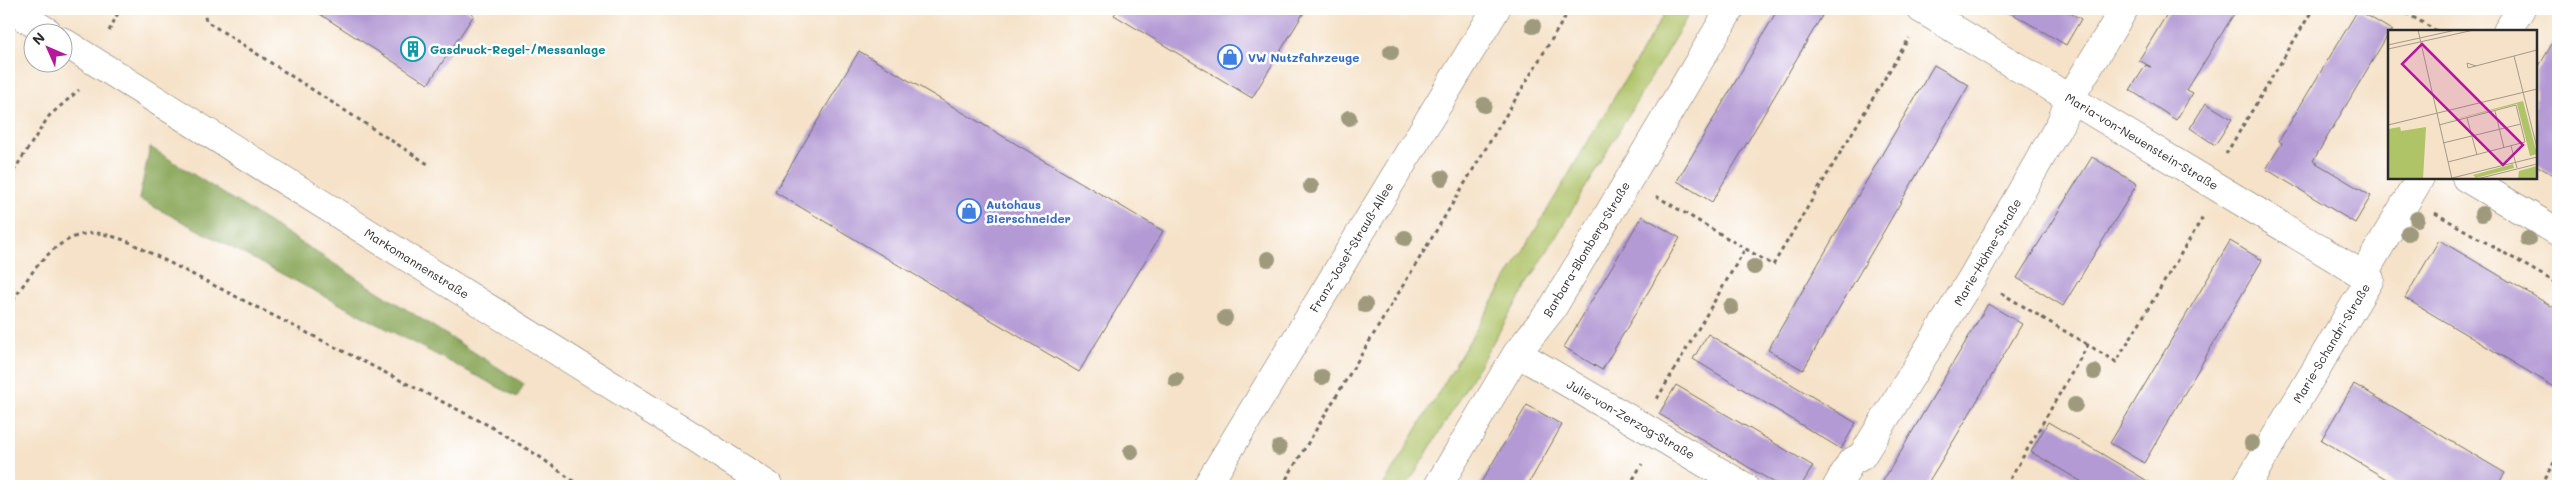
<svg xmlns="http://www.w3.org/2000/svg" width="2567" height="495" font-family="Mali,sans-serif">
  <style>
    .green { fill: #afc367; stroke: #6d7749 }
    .forest { fill: #8ba95c; stroke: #5b6a44 }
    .building { fill: #b39ad4 }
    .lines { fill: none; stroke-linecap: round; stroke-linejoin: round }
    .minor-casing { stroke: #726b62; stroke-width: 29 }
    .path { stroke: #726b62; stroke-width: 3; stroke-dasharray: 4 4; stroke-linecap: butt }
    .minor { stroke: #fff; stroke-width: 28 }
    .tree { fill: #9f9a7d }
    .labels { text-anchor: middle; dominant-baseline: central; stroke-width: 5; stroke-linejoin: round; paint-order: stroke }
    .culture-label { font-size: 12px; font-weight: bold; fill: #0d838f; stroke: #fff; text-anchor: start }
    .shop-label { font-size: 12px; font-weight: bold; fill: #366cbe; stroke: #fff; text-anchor: start }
    .street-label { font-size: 12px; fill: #2b2b2b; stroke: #fff }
    .inset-road { fill: none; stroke: #a49989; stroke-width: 1 }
    .view { fill: #b5179e; fill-opacity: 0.15; stroke: #b5179e; stroke-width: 2.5 }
    .inset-edge { fill: none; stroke: #2b2b2b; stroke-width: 2.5 }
  </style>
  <rect width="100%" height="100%" fill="#fff"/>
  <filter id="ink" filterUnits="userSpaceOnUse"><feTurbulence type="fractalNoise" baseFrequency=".02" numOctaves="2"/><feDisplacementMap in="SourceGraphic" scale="10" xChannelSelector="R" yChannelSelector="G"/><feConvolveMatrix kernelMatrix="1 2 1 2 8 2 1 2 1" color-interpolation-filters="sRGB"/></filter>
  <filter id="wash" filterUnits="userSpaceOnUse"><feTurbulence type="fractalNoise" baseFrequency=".0096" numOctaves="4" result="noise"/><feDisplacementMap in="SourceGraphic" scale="20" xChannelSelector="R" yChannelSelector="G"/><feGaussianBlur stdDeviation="1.12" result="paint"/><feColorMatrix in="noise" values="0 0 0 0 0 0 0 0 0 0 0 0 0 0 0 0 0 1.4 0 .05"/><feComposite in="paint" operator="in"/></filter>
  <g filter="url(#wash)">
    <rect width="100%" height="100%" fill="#f5e2c8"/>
    <path class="green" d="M1667,9H1692L1407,486H1383Z"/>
    <path class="forest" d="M150,147L524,384L517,397L139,199Z"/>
    <g id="blocks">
      <path class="building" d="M312,9H465L474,15L428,84Z
        M1118,9H1306L1252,98L1114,15Z
        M1778,9H1826L1712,202L1677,181Z
        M2004,9H2063L2081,19L2066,45Z
        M2170,9H2237L2187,90L2193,93L2176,120L2130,90L2146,65L2151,67L2139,60Z
        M2358,10L2393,31H2390L2313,161L2371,196L2355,223L2266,169L2282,143L2279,141Z
        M2558,34V178L2536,165V71Z
        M859,51L1163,231L1079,372L775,192Z
        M1934,65L1969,85L1803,370L1768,350Z
        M2206,103L2232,119L2215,145L2190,128Z
        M2092,157L2137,184L2063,306L2017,278Z
        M1642,216L1680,238L1602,370L1564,347Z
        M2439,240L2558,310V384L2556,388L2405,298Z
        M2230,241L2262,260L2144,463L2110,443Z
        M1988,304L2022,324L1957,435L1926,486H1880Z
        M1708,334L1856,423L1841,449L1693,359Z
        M2354,384L2505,473L2497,486H2398L2321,440Z
        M1676,385L1813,466L1801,486H1780L1659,414Z
        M1527,405L1562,425L1529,483L1527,486H1479Z
        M2048,422L2156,486H2089L2031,452Z"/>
    </g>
  </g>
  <g filter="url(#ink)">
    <use href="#blocks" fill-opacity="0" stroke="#726b62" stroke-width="1"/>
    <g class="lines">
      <defs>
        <path id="minor" d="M10,9L48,32
          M1921,9L2363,275
          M2507,31L2521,9
          M62,41L694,437L769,486
          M2466,178L2558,232
          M1517,353L1744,486
          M1207,486L1496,9
          M1438,486L1517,353L1552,309L1730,9
          M1837,486L1851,462L1862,456L1973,276L2061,122L2070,98L2124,9
          M2246,486L2370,279L2363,275L2420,178"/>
      </defs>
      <use href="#minor" class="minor-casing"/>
      <path class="path" d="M203,9L206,21L431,166
        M2399,9L2437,31
        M109,31L120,9
        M2226,154L2313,9
        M9,178L49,116L79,90
        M1656,196L1773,265L1909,38
        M2435,213L2558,284
        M2001,293L2088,345
        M9,307C28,277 54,233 95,233C105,233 116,238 125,240L488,425L540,457L580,486
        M1657,399L1745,249
        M1282,486L1570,9
        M1629,486L1642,464
        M2006,486L2088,345L2116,362L2203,217
        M2540,486L2558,456"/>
      <use href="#minor" class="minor"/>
    </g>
    <g class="tree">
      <circle cx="1533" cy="26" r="8"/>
      <circle cx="1391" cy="52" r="8"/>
      <circle cx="1484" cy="105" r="8"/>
      <circle cx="1349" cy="118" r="8"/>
      <circle cx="1442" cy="178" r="8"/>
      <circle cx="1311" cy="186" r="8"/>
      <circle cx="2482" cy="214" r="8"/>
      <circle cx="2417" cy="219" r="8"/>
      <circle cx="2408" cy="233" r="8"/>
      <circle cx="1405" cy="238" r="8"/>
      <circle cx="2528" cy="239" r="8"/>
      <circle cx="1268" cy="259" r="8"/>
      <circle cx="1754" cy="267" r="8"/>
      <circle cx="1365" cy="305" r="8"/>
      <circle cx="1731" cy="307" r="8"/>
      <circle cx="1225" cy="318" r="8"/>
      <circle cx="2094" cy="372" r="8"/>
      <circle cx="1322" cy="377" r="8"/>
      <circle cx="1176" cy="380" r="8"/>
      <circle cx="2075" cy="405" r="8"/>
      <circle cx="2252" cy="443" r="8"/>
      <circle cx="1279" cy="448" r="8"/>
      <circle cx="1131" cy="452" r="8"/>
    </g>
  </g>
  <defs>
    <symbol id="building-ring" viewBox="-11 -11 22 22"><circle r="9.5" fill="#fff" stroke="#0f9aa8" stroke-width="1.5"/><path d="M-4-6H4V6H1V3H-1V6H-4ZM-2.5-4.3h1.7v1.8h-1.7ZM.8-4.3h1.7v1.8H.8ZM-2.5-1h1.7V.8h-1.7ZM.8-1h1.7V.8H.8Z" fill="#0f9aa8"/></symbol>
    <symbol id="shop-ring" viewBox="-11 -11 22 22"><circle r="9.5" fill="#fff" stroke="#3f7fe0" stroke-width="1.5"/><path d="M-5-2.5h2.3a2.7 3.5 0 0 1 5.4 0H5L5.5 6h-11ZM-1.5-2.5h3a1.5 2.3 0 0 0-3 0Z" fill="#3f7fe0"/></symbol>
  </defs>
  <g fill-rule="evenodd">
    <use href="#building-ring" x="399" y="35" width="28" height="28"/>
    <use href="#shop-ring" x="1216" y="43" width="28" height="28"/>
    <use href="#shop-ring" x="955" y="197" width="28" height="28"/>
  </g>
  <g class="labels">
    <g class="culture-label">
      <text x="430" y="49">Gasdruck-Regel-/Messanlage</text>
    </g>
    <g class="shop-label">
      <text x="1248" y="57">VW Nutzfahrzeuge</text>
      <text x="986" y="204">Autohaus<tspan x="986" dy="14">Bierschneider</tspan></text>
    </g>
    <g class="street-label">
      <text transform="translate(2142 141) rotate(31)">Maria-von-Neuenstein-Straße</text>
      <text transform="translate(1351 247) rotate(-59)">Franz-Josef-Strauß-Allee</text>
      <text transform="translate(1586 249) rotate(-59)">Barbara-Blomberg-Straße</text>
      <text transform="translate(1987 252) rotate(-60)">Marie-Höhne-Straße</text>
      <text transform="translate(417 263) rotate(32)">Markomannenstraße</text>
      <text transform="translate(2331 343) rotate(-59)">Marie-Schandri-Straße</text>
      <text transform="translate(1631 419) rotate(30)">Julie-von-Zerzog-Straße</text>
    </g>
  </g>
  <g transform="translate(2388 30)">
    <rect width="149" height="149" fill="#f5e2c8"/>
    <path d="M135,71L149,124L142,126L129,74L53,93ZM12,97L13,101L38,97L35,149H0V99ZM125,134L126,138L88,148L85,145ZM149,136V149H130L131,141Z" fill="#afc367"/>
    <path class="inset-road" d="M30,0L64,149M0,15L68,0M0,19L86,0M126,26L149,118M88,36L79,33L80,38L149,20M107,81L116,118M79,88L89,125M0,95L149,59M51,95L128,75L137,112L60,132M55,113L133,94M123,116L129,138M64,148L149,127M89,149L149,134"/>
    <path class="view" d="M34,14L135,115L115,135L14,34Z"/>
    <rect width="149" height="149" class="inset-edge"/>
  </g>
  <rect width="2567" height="495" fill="none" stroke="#fff" stroke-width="30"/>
  <g transform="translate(48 48) rotate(315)"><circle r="24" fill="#ffffff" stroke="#aaaaaa"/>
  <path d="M0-4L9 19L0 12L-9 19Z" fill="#b5179e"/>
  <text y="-8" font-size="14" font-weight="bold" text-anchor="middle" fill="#2b2b2b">N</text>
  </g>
</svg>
